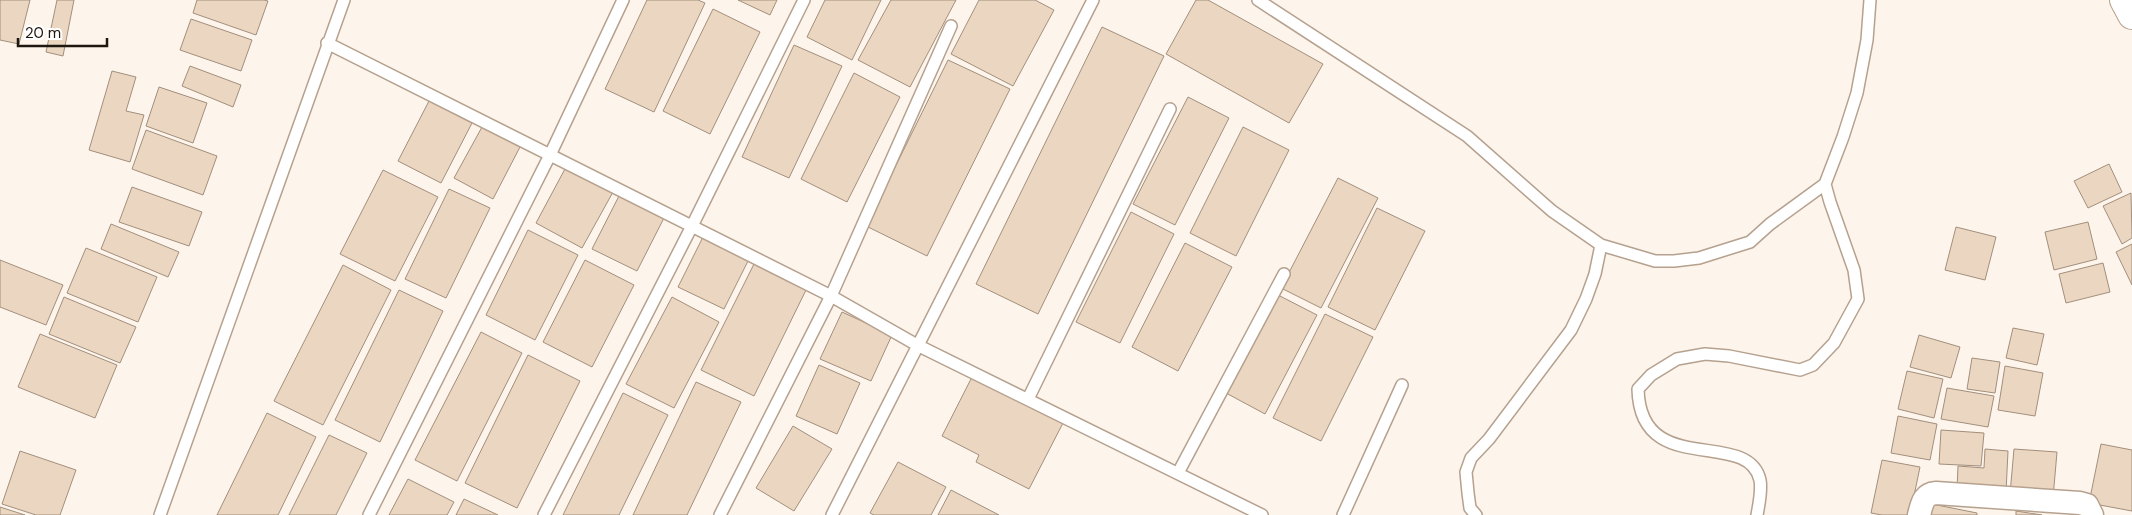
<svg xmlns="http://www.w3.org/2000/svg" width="2132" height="515" font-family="'DM Sans',sans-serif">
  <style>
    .building { fill: #ebd6c2; stroke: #a28f7b }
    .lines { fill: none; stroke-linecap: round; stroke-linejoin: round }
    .service-casing { stroke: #b5a18e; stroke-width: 14 }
    .minor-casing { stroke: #b5a18e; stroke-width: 25 }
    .tertiary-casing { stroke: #b5a18e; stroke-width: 30 }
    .service { stroke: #fff; stroke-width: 11 }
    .minor { stroke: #fff; stroke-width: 22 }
    .tertiary { stroke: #fff; stroke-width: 28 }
  </style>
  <rect width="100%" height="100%" fill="#fdf4ec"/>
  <path class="building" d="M0,0H30L19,44L0,40Z
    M57,0H74L63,56L46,52Z
    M197,0H264L268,1L256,35L193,13Z
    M647,0H698L705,3L654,112L605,89Z
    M738,0H777L770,15Z
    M825,0H881L852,60L807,37Z
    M891,0H956L910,87L858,60Z
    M979,0H1035L1054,10L1013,86L951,54Z
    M1196,0H1208L1323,64L1289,123L1166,54Z
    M713,9L760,32L710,134L663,111Z
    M191,19L252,40L241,71L180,50Z
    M1102,27L1164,56L1038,314L976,284Z
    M794,45L842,66L789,178L742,157Z
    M948,60L1010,89L927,256L866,226Z
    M190,66L241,85L233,107L182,86Z
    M112,71L136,77L126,111L144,115L130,162L89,150Z
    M854,73L900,97L847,202L801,179Z
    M159,87L207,103L193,143L146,126Z
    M1188,97L1229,118L1175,225L1133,204Z
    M429,101L472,123L441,183L398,161Z
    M482,127L520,147L493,199L454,178Z
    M1243,127L1289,150L1236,256L1190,233Z
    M146,130L217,156L203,195L132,169Z
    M2109,164L2122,192L2088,208L2074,181Z
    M566,167L613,192L582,248L536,223Z
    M383,170L438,197L395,281L340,254Z
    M1338,178L1378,198L1321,308L1281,288Z
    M132,187L202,212L189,246L119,222Z
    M449,189L490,208L446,298L405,279Z
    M2131,193L2132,238L2122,244L2103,206Z
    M620,194L665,216L637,271L592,249Z
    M1377,208L1425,231L1375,330L1328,307Z
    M1131,212L1174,234L1120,343L1076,322Z
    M2088,222L2097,259L2054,270L2045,232Z
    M111,224L179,252L168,277L101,249Z
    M1956,227L1996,237L1985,280L1945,270Z
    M528,230L578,255L535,340L486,315Z
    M703,237L749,259L724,309L678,287Z
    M1185,243L1232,267L1178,371L1132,347Z
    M2132,244V285L2116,252Z
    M86,248L157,277L138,322L67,293Z
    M0,260L63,285L46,325L0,307Z
    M585,260L634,285L592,367L543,342Z
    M755,262L807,288L754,396L701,370Z
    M2103,263L2110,292L2066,303L2059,274Z
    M343,265L391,290L323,425L274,401Z
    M399,290L443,311L380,442L335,420Z
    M1278,295L1317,315L1265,414L1226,393Z
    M64,297L136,327L120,363L49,334Z
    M672,297L719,322L674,408L626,384Z
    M842,312L892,335L871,381L820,359Z
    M1325,314L1373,337L1321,441L1273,418Z
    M2013,328L2044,334L2037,365L2006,358Z
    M481,332L522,353L457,481L415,460Z
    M40,334L117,365L95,418L18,387Z
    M1919,335L1960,347L1951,378L1910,367Z
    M528,355L580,381L517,508L465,483Z
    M1972,358L2000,362L1995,393L1967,389Z
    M819,365L860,383L837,434L796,416Z
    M2005,366L2043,373L2035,416L1998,410Z
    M1907,371L1943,379L1934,418L1898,409Z
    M972,377L1063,423L1029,489L976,462L979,455L942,436Z
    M696,382L741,402L687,515H633Z
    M1947,388L1994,396L1988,427L1941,419Z
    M623,393L668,415L619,515H563Z
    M267,413L316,437L278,515H217Z
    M1898,416L1937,424L1930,460L1891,453Z
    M793,426L832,449L794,511L756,488Z
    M1941,430L1984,433L1981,466L1939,464Z
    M329,435L367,453L336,515H289Z
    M2101,444L2132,450V511L2089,503Z
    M1985,449L2008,451L2006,492L1957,489L1958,466L1984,468Z
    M2014,449L2057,452L2053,498L2010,494Z
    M20,451L76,470L60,515H36L2,504Z
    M1882,460L1920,467L1910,515H1882L1871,513Z
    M898,462L946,487L931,515H874L870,513Z
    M408,479L454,502L447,515H389Z
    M951,490L999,515H938Z
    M464,499L498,515H456Z
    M1932,504L1977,513V515H1929Z
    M0,507L25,515H0Z
    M2016,511L2042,515H2016Z"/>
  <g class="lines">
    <defs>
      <path id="service" d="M1258,0L1467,136L1552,211L1601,245L1655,261H1674L1699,258L1750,242L1770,224L1825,184
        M327,43L831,296L917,345L1262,515
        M1028,399L1170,109
        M1178,473L1284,274
        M160,515L344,0
        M369,515L550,155L623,0
        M544,515L692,226L804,0
        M720,515L831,296L951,26
        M832,515L1093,0
        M1343,515L1402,385
        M1476,515L1470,508L1468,493L1466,472L1471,458L1489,439L1571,330L1586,299L1595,274L1601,245
        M1757,515C1759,504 1762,491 1760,480C1748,427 1640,480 1638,389L1651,375L1677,359L1705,354L1729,356L1800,370L1813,365L1834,343L1858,299L1854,270L1830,202L1825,184L1843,137L1857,93L1867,40L1870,0"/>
      <path id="minor" d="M1919,515C1922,504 1923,494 1936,493L2080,503L2087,505L2092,515"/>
      <path id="tertiary" d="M2124,0L2132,15"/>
    </defs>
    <use href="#service" class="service-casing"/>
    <use href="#minor" class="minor-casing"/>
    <use href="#tertiary" class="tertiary-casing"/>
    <use href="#service" class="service"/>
    <use href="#minor" class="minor"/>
    <use href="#tertiary" class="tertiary"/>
  </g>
  <path d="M18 38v8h89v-8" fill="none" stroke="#1e1710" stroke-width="2.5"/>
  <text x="25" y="38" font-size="15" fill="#1e1710" stroke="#ffffff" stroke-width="4" paint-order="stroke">20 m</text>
</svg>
